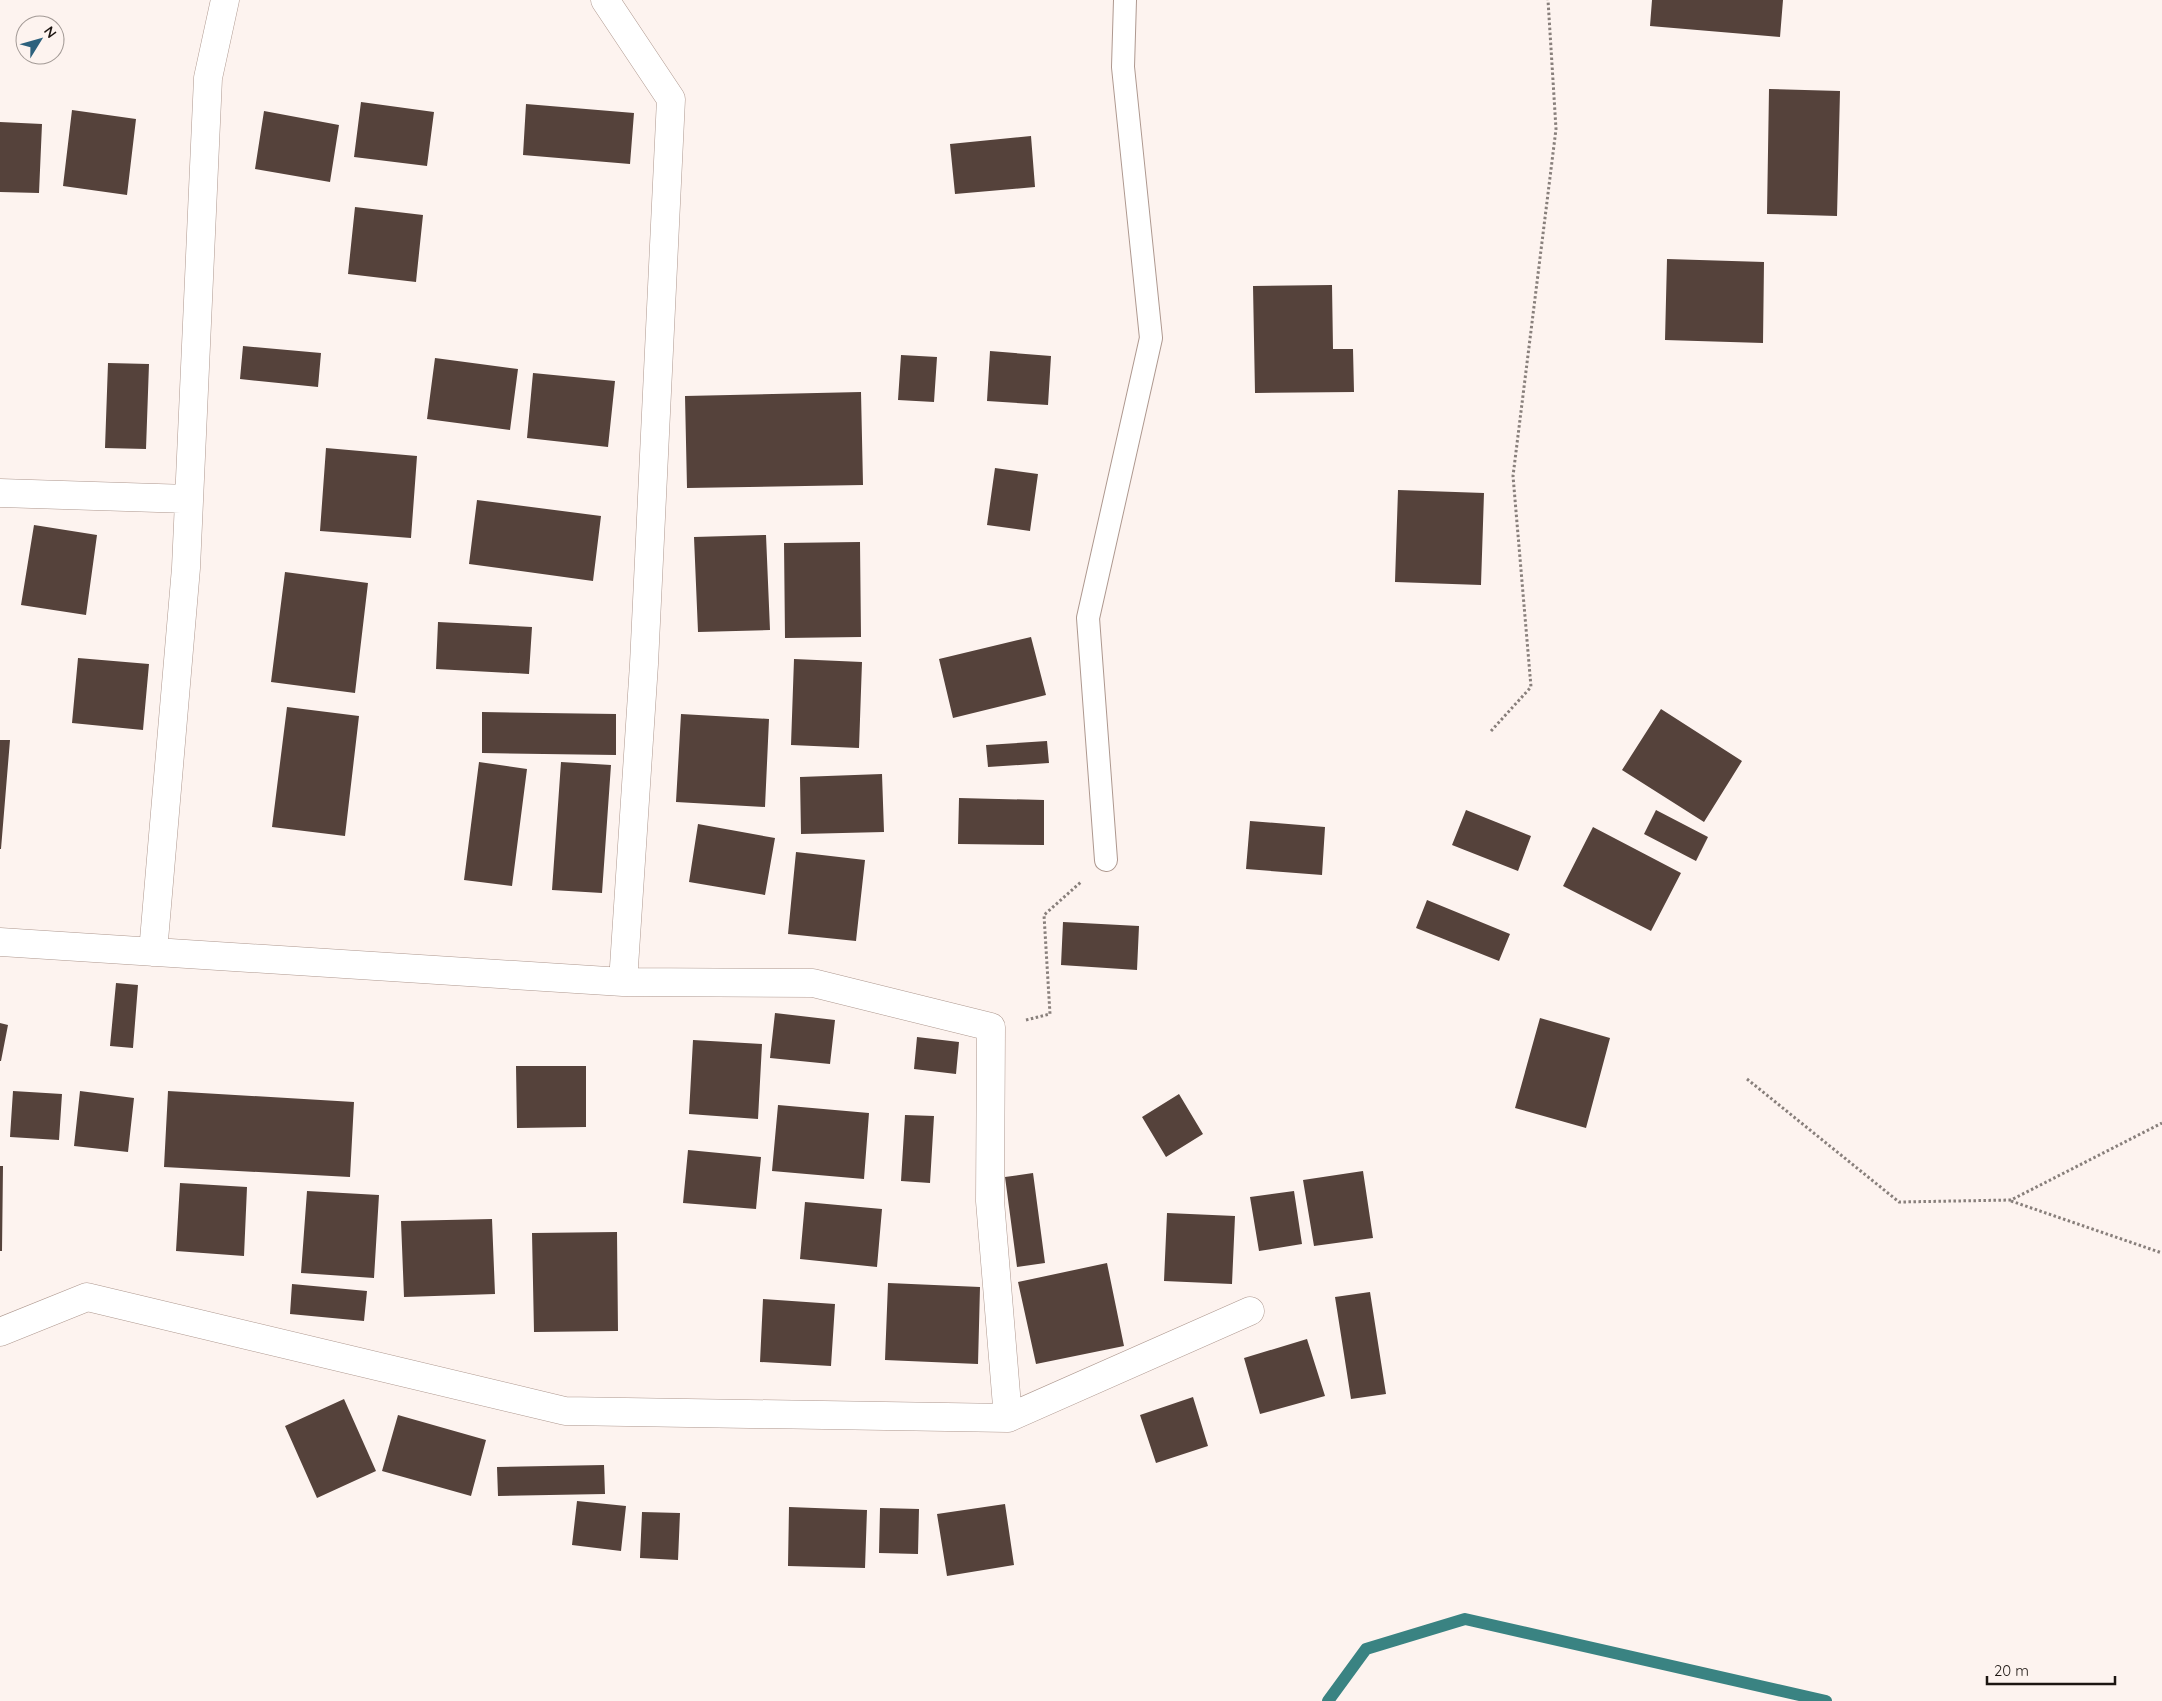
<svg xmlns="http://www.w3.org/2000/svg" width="2162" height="1701" font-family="Quicksand,sans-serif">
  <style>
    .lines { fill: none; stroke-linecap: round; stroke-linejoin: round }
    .stream { stroke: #3a8382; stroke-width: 12 }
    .building { fill: #55423b }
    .lane-casing { stroke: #ae988f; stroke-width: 24 }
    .street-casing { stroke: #ae988f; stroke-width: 29 }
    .path { stroke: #887f7b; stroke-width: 3; stroke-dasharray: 2.5 2.5; stroke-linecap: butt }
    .lane { stroke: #fff; stroke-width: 22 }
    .street { stroke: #fff; stroke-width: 28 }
  </style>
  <rect width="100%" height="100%" fill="#fdf3ef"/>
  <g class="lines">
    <path class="stream" d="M1328,1701L1366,1649L1465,1619L1826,1701"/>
  </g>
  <path class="building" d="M1652,0H1783L1780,37L1650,26Z
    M1769,89L1840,91L1837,216L1767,214Z
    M361,102L434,112L427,166L354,157Z
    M526,104L634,113L630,164L523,155Z
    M72,110L136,119L127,195L63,186Z
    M264,111L339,125L330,182L255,169Z
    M0,122L42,124L39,193L0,192Z
    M1031,136L1035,187L955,194L950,144Z
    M355,207L423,215L416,282L348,274Z
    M1667,259L1764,262L1763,343L1665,340Z
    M1332,285L1333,349H1353L1354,392L1255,393L1253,286Z
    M243,346L321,353L318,387L240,379Z
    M990,351L1051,356L1048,405L987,401Z
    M901,355L937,357L934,402L898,400Z
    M435,358L518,369L510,430L427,419Z
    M108,363L149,364L146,449L105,448Z
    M533,373L615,381L608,447L527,438Z
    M861,392L863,485L687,488L685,396Z
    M326,448L417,456L411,538L320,531Z
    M995,468L1038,474L1030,531L987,525Z
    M1398,490L1484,493L1481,585L1395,582Z
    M477,500L601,516L593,581L469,564Z
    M34,525L97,535L86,615L21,605Z
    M766,535L770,630L698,632L694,537Z
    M860,542L861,637L785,638L784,543Z
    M285,572L368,583L355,693L271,682Z
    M438,622L532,627L529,674L436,669Z
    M1031,637L1046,695L953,718L939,659Z
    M78,658L149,664L143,730L72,723Z
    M794,659L862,662L859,748L791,745Z
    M287,707L359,716L345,836L272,827Z
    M1661,709L1742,761L1704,822L1622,770Z
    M482,712L616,714V755L482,753Z
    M681,714L769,719L765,807L676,802Z
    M0,740H10L1,849H0Z
    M1047,741L1049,763L988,767L986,745Z
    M479,762L527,769L512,886L464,880Z
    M561,762L611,765L602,893L552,890Z
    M882,774L884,832L801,834L800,777Z
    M959,798L1044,800V845L958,844Z
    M1466,810L1531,836L1518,871L1452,845Z
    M1656,810L1708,837L1696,861L1644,834Z
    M1250,821L1325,827L1322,875L1246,869Z
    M698,824L775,838L765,895L689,882Z
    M1593,827L1681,873L1651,931L1563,886Z
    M796,852L865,860L856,941L788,934Z
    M1427,900L1510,934L1499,961L1416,928Z
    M1063,922L1139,926L1137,970L1061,965Z
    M116,983L138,985L133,1048L110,1046Z
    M775,1013L835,1020L830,1064L770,1058Z
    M1540,1018L1610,1038L1586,1128L1515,1108Z
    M0,1023L8,1025L1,1061H0Z
    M917,1037L959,1042L956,1074L914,1069Z
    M693,1040L762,1044L758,1119L689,1114Z
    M516,1066H586V1127L517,1128Z
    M13,1091L62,1094L59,1140L10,1137Z
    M80,1091L134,1098L128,1152L74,1146Z
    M168,1091L354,1102L350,1177L164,1167Z
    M1179,1094L1203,1134L1166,1157L1142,1117Z
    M778,1105L869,1113L864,1179L772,1171Z
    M905,1115L934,1116L930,1183L901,1181Z
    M688,1150L761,1157L756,1209L683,1203Z
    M0,1166H3L2,1251H0Z
    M1363,1171L1373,1238L1314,1246L1303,1180Z
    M1033,1173L1045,1263L1017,1267L1005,1177Z
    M180,1183L247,1187L244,1256L176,1251Z
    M307,1191L379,1195L374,1278L301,1273Z
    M1294,1191L1302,1244L1259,1251L1250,1197Z
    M805,1202L882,1209L877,1267L800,1259Z
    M1167,1213L1235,1216L1232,1284L1164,1281Z
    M492,1219L495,1294L404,1297L401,1221Z
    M617,1232L618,1331L534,1332L532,1233Z
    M1107,1263L1124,1346L1036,1364L1018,1282Z
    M888,1283L980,1287L978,1364L885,1360Z
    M292,1284L367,1291L364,1321L290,1314Z
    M1370,1292L1386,1394L1351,1399L1335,1297Z
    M763,1299L835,1304L831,1366L760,1362Z
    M1307,1339L1325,1396L1260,1414L1244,1358Z
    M1193,1397L1208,1446L1156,1463L1140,1415Z
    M344,1399L376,1471L317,1498L285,1426Z
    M398,1415L486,1440L471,1496L382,1471Z
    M604,1465L605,1494L498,1496L497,1467Z
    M577,1501L626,1506L621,1551L572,1545Z
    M1005,1504L1014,1565L947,1576L937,1514Z
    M789,1507L867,1510L865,1568L788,1566Z
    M880,1508L919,1509L918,1554L879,1553Z
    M642,1512L680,1513L678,1560L640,1558Z"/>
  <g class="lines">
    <defs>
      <path id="lane" d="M1106,860L1088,618L1151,338L1123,67L1125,0"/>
      <path id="street" d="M605,0L671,99L644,664L623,982
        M0,493L189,499
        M0,942L623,982L813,983L991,1027L990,1201L1008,1418
        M153,952L186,568L208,78L225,0
        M0,1332L87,1297L565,1411L1008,1418L1250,1311"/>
    </defs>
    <use href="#lane" class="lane-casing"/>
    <use href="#street" class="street-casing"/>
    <path class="path" d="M1491,731L1531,687L1513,476L1556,129L1548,0
      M1026,1020L1050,1014L1044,915L1081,882
      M1747,1079L1899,1202L2011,1200L2162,1123
      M2011,1201L2162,1253"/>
    <use href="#lane" class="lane"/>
    <use href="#street" class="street"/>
  </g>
  <g transform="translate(40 40) rotate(53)"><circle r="24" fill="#fdf3ef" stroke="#a39a96"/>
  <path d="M0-4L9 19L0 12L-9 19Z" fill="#2c617d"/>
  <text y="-8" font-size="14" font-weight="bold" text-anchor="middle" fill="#1c1511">N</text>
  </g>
  <path d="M1987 1676v8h128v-8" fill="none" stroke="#1c1511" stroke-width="2.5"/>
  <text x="1994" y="1676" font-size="15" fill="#1c1511" stroke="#fdf3ef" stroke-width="4" paint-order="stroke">20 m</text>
</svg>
